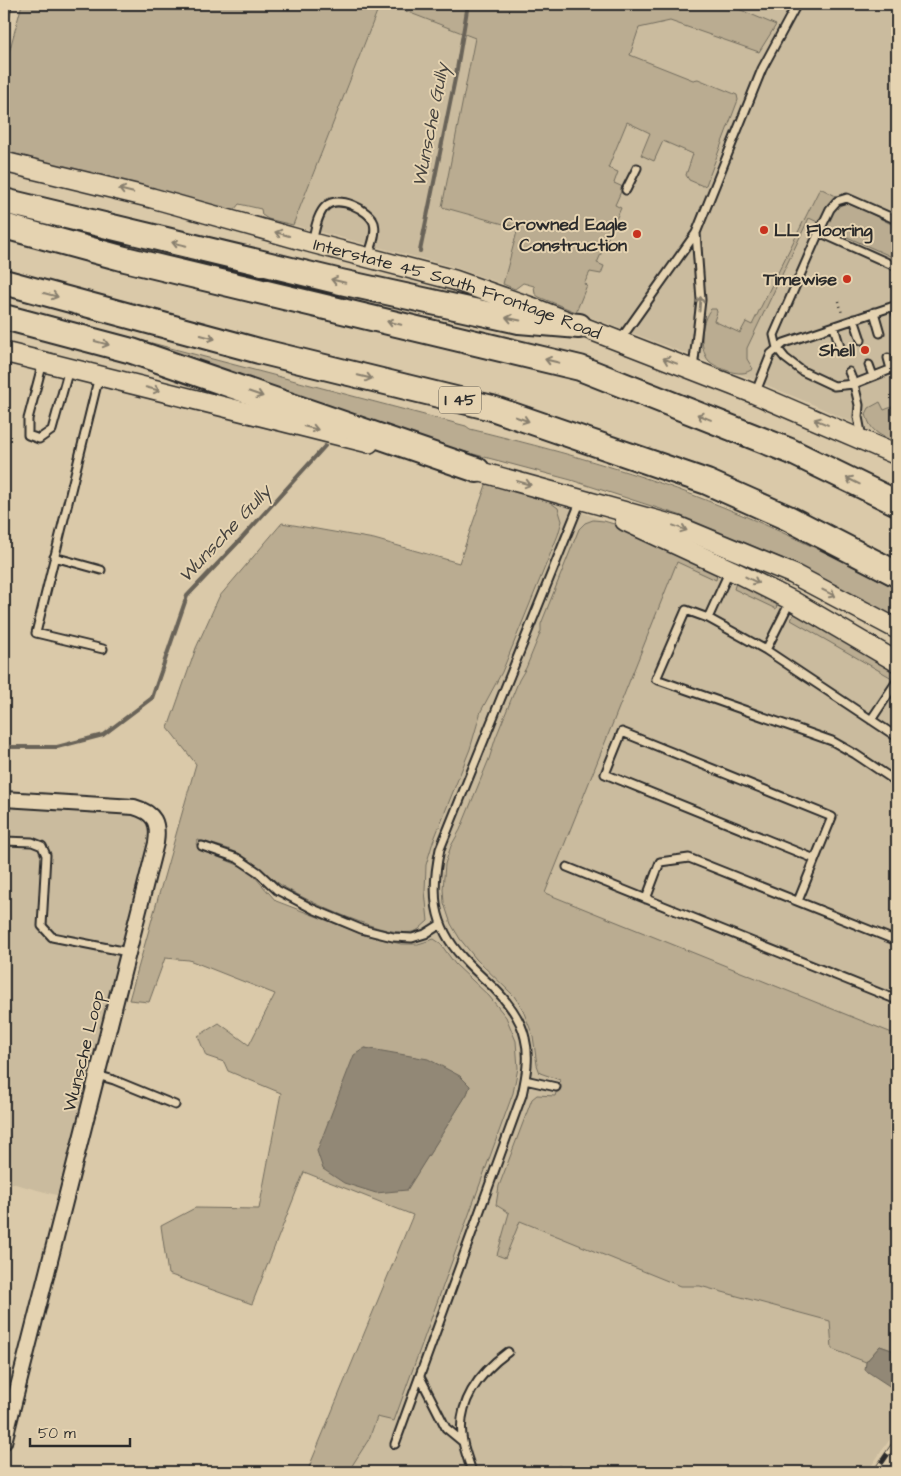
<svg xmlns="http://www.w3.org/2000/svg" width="901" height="1476" font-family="'Architects Daughter',sans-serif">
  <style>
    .built { fill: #cabb9e }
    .green { fill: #baac91; stroke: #726c5e; fill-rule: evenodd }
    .water { fill: #928876; stroke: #696358 }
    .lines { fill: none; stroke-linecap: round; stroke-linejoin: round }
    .stream { stroke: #696358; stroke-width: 4 }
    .lane-casing { stroke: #2b2b2b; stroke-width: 11 }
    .street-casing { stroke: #2b2b2b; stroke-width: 18 }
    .secondary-casing { stroke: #2b2b2b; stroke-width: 22 }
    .highway-casing { stroke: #2b2b2b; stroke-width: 28 }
    .path { stroke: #2b2b2b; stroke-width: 2.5; stroke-dasharray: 1 4; stroke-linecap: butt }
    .lane { stroke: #e5d3b1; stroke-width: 7 }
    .street { stroke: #e5d3b1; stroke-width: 14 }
    .secondary { stroke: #e5d3b1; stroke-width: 19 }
    .highway { stroke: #e5d3b1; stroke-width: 24 }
    .rail-casing { stroke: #2b2b2b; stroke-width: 5.5 }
    .rail { stroke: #e5d3b1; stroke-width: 4; stroke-dasharray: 11; stroke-linecap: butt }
    .oneway { stroke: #887f6e }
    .poi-dot { fill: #c8321e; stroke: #e5d3b1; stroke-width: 2 }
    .labels { text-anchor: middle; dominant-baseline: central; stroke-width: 4; stroke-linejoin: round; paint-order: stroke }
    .shield { fill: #e5d3b1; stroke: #635d53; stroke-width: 1 }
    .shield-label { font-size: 16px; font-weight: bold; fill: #2b2b2b }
    .poi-label { font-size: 18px; font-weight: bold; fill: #2b2b2b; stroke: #e5d3b1; text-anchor: end }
    .street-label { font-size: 18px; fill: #2b2b2b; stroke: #e5d3b1 }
    .water-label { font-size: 19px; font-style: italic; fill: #45423e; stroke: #e5d3b1 }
  </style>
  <rect width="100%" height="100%" fill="#dac9a9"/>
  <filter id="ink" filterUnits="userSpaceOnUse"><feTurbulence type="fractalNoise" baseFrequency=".02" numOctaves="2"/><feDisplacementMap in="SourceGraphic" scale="10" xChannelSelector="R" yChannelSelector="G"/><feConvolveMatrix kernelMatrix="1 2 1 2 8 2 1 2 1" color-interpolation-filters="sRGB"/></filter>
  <g filter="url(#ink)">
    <path class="built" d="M380,4H387L475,38L442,207L518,228L503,284L450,266L293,225Z
      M645,4H897V443L812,404L735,372L571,310L614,80Z
      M487,482L547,500L614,524L712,565L897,668V1430L890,1439L867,1472H337L501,1063L421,966L410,879L458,567Z
      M4,804L124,812L139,815L145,820L149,827L151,836L60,1196L4,1181Z"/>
    <path class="green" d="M22,4H380L293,225L268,219L262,215L261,209L239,204L235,209H225L4,151V71Z
      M387,4H727L776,25L759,52L670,21L639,28L630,55L693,80L698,79L737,95L738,100L706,185L703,186L689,180L686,175L693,154L663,141L654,161L641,155L650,133L627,122L608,168L618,172L614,183L623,187L615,205L621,208L597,263L604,266L601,274L590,272L584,284L587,285L576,312L539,297L535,294L534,286L523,283L515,289L503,284L518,228L442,207L475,38Z
      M820,188L897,227V259L829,229L828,227L809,218L747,348V359L753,369C749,371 746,373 742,373C733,374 715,367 709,361C698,348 701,320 711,309H716L717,312L714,321L740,333L746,322L752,325Z
      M4,304L466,426L470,429C556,450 641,473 723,507C782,531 840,559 897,589V618L787,560L679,515L571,480L398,434L4,314Z
      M880,402L884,410L897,405V443C880,435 871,433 866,414L869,408Z
      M487,482L547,500L558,508L562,521L558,535L502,672L481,711L470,749L433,842L426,865L425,891L428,921C424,924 420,929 416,931C391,941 304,900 281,885C266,875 254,861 238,853C226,847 211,844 198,840L196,844L201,850L248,869L276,901L365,935L401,944H418L434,939L440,943L455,964L489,996L506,1017L516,1041L518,1068L513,1093L394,1421L377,1417L369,1439L348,1472H307L413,1215L304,1172L252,1304L168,1274L161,1226L195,1208L259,1209L281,1093L228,1071L224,1062L206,1056L198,1036L219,1023L249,1045L275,994L189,960L165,958L149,1002L129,1000L196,764L168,728L196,648L219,597L282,523L374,539L459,563ZM365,1048L380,1051L470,1086L467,1094L407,1189Z
      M593,520L604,521L614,524L681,551L716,569L717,575L716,580L677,562L545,893L897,1035V1352L880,1346L866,1362L832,1349L830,1321L700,1286H680L520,1221L505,1258L497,1255L509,1213L496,1205L499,1186L532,1099L537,1095L555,1096L560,1080L540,1073L537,1065L533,1036L522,1008L514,996L476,959L460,939L451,924L444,903L443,889L445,864L451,846L460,830L489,759L496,737L519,680L526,668L541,631V624L579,529L585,523Z
      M737,579L778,599L776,609L734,589Z
      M796,610L894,669L892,678L791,620Z"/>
    <path class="water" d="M365,1048L428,1059L460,1076L470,1086L467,1094L407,1190L376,1193L344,1183L323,1169L317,1151L354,1055Z
      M880,1346L897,1352V1391L865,1370L866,1362Z"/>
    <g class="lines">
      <path class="stream" d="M420,251L457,69L468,4
        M4,747H57L103,735L152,698L187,596L242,538L325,446"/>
      <defs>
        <path id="lane" d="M4,19L7,4
          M626,190L637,168
          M819,232L830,209L837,201L847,198L897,220
          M312,242C315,231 317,214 326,206C338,195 369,209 374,223C377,234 371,247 368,257
          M894,306L897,315
          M874,312L880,333
          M854,319L861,340
          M834,327L840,347
          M620,340L696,233L762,69L797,4
          M888,358L891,369
          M43,362L28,419V435L39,439L52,430L69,369
          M869,365L873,376
          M4,367L10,354
          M693,369L701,300L696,233
          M849,372L854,384L834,386L802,371L785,358L777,348L774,335L819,232L897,267
          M99,376L36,633L103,649
          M755,394L771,354L784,343L897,305
          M862,438L858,417L859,405L854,384L897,367
          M54,557L101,570
          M708,618L730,570
          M766,650L791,600
          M871,720L897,681
          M897,737L766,650L708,618L686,610L656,679L832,741L855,754L897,782
          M4,841L32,842L42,846L46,855L42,926L52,937L128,952
          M202,846L237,858L258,872L277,890L313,909L361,929L393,937L412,938L425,934L441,924
          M567,867L897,1000
          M646,899L660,862L689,858L897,941
          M798,901L832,817L622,732L605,774L815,859
          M97,1075L114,1080L175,1105
          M525,1080L556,1087
          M420,1377L446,1428L463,1442
          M395,1444L522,1095C526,1076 530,1057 525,1038C521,1019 507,1001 493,987C483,978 472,968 463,958C432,925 431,891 440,849L581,500
          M559,1471L561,1472
          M472,1472C469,1462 465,1452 463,1442C455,1404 479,1373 508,1352"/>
        <path id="street" d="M4,799L134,807C155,813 159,823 156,843L4,1442"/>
        <g id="secondary">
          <path id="s1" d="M4,162L152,198L312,243L454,280L534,308L755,394L897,455"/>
          <path d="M4,352L369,443"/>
          <path d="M463,467L677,526L793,574L897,629"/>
          <path d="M625,521L731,570L791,600L897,662"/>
        </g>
        <path id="highway" d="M4,201L341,282L519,321L579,326
          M4,226L125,259L580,368L790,451L897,503
          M4,282L259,351L492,408L707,482L788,518L897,574
          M4,317L132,351L477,470"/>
      </defs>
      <use href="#lane" class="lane-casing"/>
      <use href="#street" class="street-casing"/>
      <use href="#secondary" class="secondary-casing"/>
      <use href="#highway" class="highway-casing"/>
      <path class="path" d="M839,301L842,314"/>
      <use href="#lane" class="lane"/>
      <use href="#street" class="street"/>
      <use href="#secondary" class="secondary"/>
      <use href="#highway" class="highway"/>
      <defs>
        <path id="rail" d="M875,1472L897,1440"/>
      </defs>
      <use href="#rail" class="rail-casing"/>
      <use href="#rail" class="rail"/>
    </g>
    <defs><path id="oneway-shaft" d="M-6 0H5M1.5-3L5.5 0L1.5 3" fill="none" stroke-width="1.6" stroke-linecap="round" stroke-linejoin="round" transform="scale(1.25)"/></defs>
    <g class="oneway">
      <use href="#oneway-shaft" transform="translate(126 191) rotate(-166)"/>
      <use href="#oneway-shaft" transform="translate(282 234) rotate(-164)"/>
      <use href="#oneway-shaft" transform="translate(179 244) rotate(-167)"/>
      <use href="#oneway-shaft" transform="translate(338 281) rotate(-167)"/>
      <use href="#oneway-shaft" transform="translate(51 295) rotate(15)"/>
      <use href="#oneway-shaft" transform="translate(700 304) rotate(-86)"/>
      <use href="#oneway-shaft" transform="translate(513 319) rotate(-169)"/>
      <use href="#oneway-shaft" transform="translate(394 323) rotate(-167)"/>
      <use href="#oneway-shaft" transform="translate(208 337) rotate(15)"/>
      <use href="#oneway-shaft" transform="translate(102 343) rotate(15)"/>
      <use href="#oneway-shaft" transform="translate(552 361) rotate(-167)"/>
      <use href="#oneway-shaft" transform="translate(670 361) rotate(-159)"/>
      <use href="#oneway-shaft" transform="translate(365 377) rotate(14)"/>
      <use href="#oneway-shaft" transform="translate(153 389) rotate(14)"/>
      <use href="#oneway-shaft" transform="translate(256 394) rotate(19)"/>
      <use href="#oneway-shaft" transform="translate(704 417) rotate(-158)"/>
      <use href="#oneway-shaft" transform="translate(522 419) rotate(19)"/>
      <use href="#oneway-shaft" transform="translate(821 422) rotate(-157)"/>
      <use href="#oneway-shaft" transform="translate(311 428) rotate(14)"/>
      <use href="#oneway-shaft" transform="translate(853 481) rotate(-154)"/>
      <use href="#oneway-shaft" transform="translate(524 483) rotate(16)"/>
      <use href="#oneway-shaft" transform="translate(680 528) rotate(20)"/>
      <use href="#oneway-shaft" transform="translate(752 580) rotate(27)"/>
      <use href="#oneway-shaft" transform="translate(829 593) rotate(27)"/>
    </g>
  </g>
  <g class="poi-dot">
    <circle cx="764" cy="230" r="5"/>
    <circle cx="637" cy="234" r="5"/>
    <circle cx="847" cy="279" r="5"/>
    <circle cx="865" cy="350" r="5"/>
  </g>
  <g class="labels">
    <rect class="shield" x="439" y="386.5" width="42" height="27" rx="4"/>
    <g class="shield-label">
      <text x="460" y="400">I 45</text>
    </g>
    <g class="poi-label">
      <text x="627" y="224">Crowned Eagle<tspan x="627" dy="21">Construction</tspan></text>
      <text x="774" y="230" text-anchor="start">LL Flooring</text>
      <text x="837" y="279">Timewise</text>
      <text x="855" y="350">Shell</text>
    </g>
    <g class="street-label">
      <text stroke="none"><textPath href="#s1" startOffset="471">Interstate 45 South Frontage Road</textPath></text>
      <text transform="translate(84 1051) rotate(-76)">Wunsche Loop</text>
    </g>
    <g class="water-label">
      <text transform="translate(431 125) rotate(-79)">Wunsche Gully</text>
      <text transform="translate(225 534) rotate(-47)">Wunsche Gully</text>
    </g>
  </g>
  <rect width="901" height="1476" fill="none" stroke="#e5d3b1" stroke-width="20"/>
  <rect x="10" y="10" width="881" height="1456" fill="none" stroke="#2b2b2b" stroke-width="2" filter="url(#ink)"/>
  <path d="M30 1438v8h100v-8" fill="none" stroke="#2b2b2b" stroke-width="2.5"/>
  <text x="38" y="1438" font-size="15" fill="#2b2b2b" stroke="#e5d3b1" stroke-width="4" paint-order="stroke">50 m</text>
</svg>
